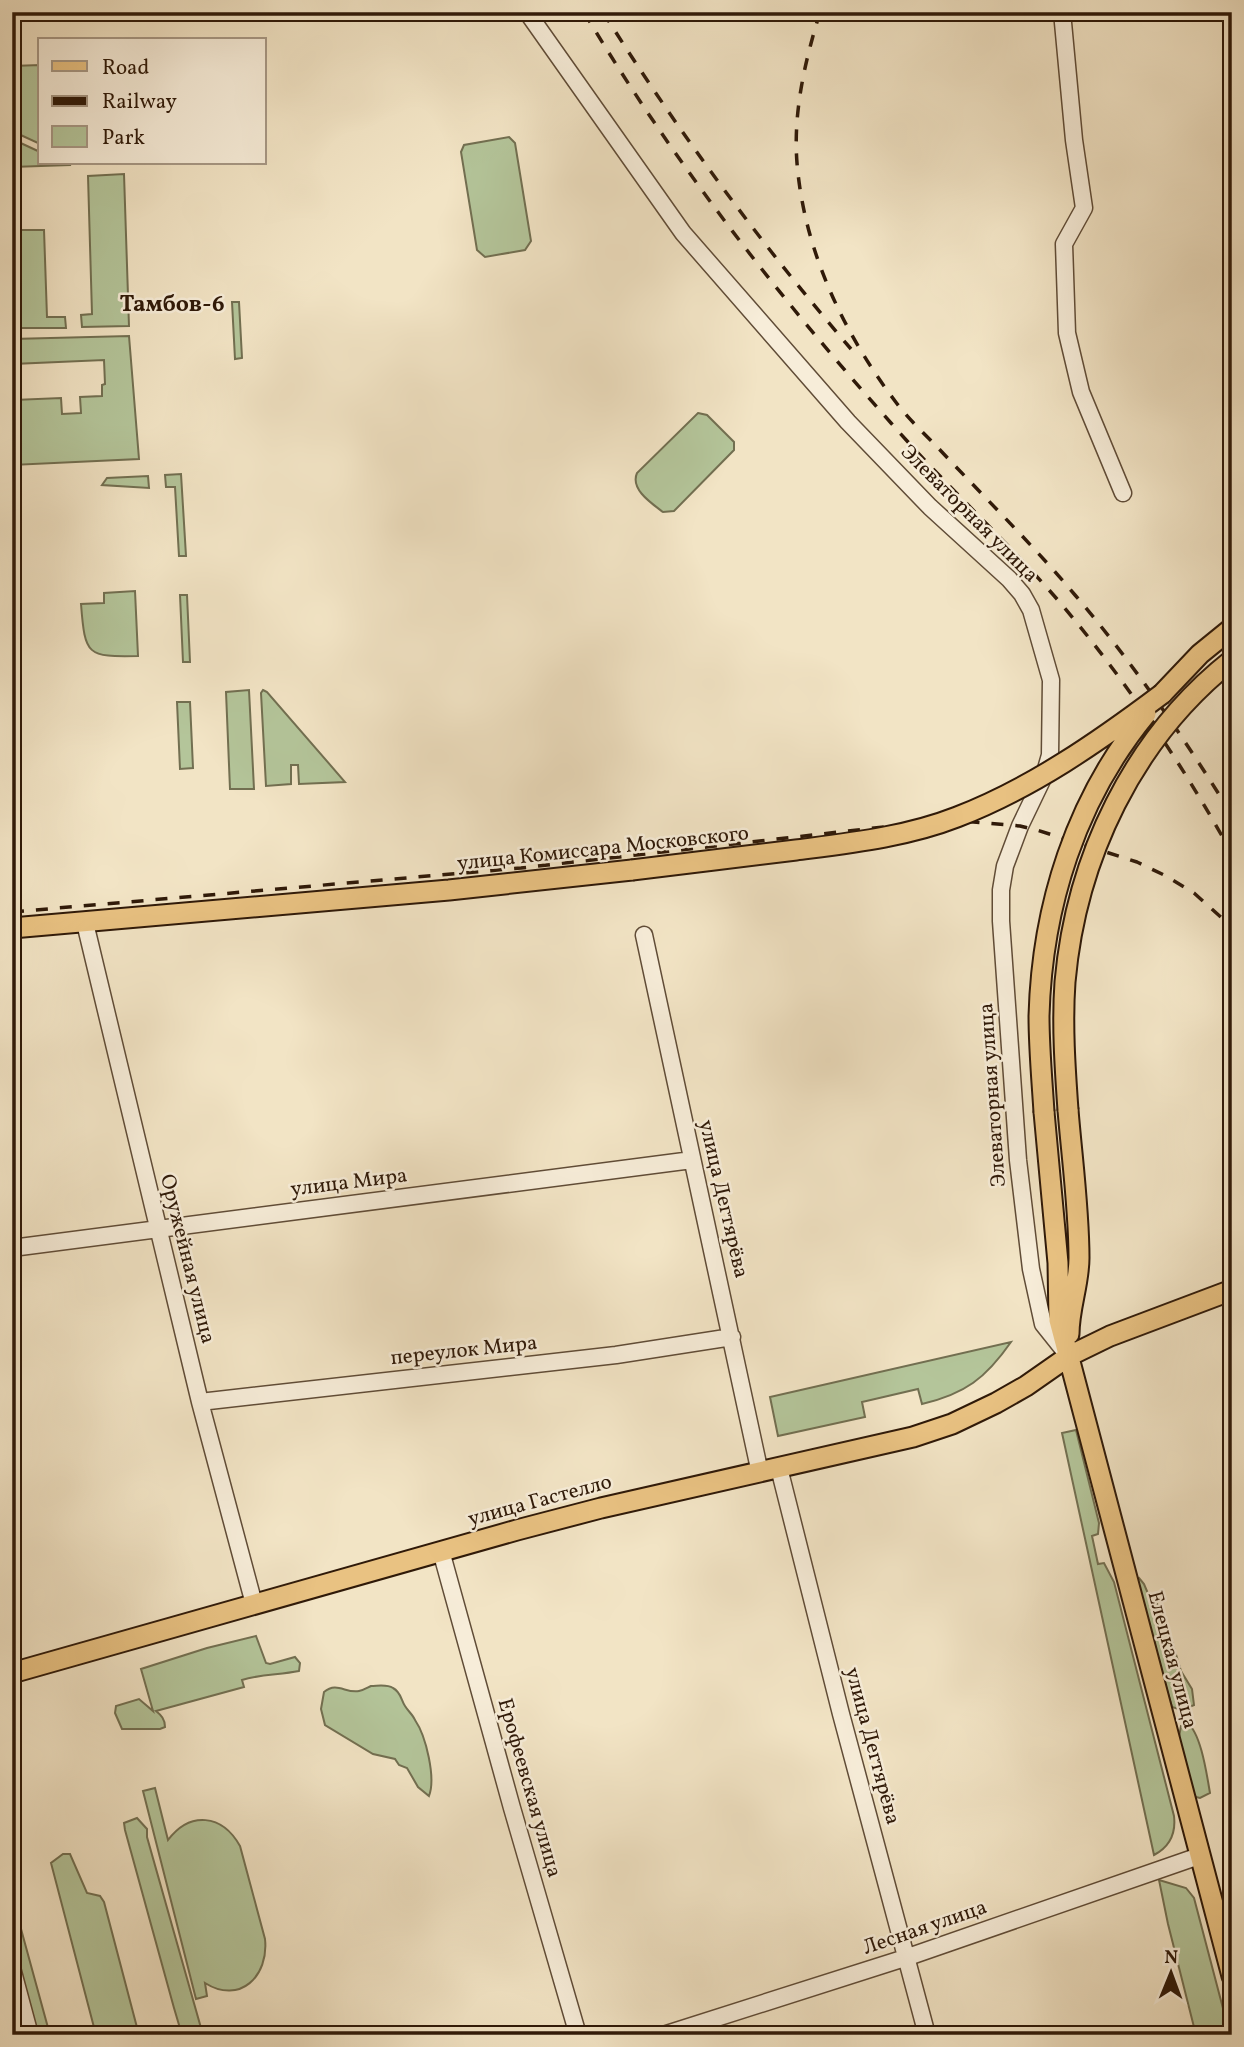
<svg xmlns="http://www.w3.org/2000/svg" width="1244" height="2047" font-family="Vollkorn,serif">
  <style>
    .green { fill: #b4c59a; stroke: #726f51; stroke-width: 2; fill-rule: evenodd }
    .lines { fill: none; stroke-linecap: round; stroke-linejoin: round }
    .minor-casing { stroke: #604c37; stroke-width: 19 }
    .major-casing { stroke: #2f1908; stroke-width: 23 }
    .minor { stroke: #f7edd9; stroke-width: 16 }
    .major { stroke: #e9c282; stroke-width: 19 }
    .rail { stroke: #2f1908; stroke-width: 3.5; stroke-dasharray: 12 12; stroke-linecap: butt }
    .major-bridge-casing { stroke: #2f1908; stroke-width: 23; stroke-linecap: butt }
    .major-bridge { stroke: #e9c282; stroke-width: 19 }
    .labels { text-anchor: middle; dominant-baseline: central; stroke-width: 5; stroke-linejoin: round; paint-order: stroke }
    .street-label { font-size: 21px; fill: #2f1908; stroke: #f7edd9 }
    .neighbourhood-label { font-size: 23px; font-weight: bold; fill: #2f1908; stroke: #f7edd9 }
  </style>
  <rect width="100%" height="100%" fill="#f2e4c5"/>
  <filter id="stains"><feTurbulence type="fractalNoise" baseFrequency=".00286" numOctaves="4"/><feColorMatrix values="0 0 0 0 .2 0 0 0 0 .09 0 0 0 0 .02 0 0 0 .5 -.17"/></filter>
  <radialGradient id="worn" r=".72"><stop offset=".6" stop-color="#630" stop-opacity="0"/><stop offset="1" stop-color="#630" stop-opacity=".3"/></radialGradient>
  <path class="green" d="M40,65V144L12,131V66Z
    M509,137L515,143L531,241L525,250L485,257L477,250L461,152L464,145Z
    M12,139L40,152V163H65L71,165L12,167Z
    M124,174L129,326L82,327L81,315L92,314L88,176Z
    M18,230H44L47,317H65L66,328H12V241H18Z
    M232,302H239L242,358L235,359Z
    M129,336L139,459L12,465V339ZM104,360L105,384L102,385V396L80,397L81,413L62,414L61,398L14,400L13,364Z
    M698,413L707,415L734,442V450L674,511L663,512C651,503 630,489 637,473Z
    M181,474L186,556H179L175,487H166L165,475Z
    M148,476L149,488L102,485L107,478Z
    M135,591L138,656C87,657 85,656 81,604L104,603V593Z
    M180,595H187L190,662H183Z
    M249,690L254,789H230L226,692Z
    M263,690L267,692L345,782L299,784L298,765H291V784L266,786L261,693Z
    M177,702H190L193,768L180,769Z
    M1011,1342C986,1378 965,1394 922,1404L918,1389L862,1402L865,1417L778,1436L770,1397Z
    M1076,1430L1099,1523L1098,1534L1092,1536L1098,1564L1104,1563L1114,1582L1174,1816C1176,1833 1171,1846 1154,1855L1062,1433Z
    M1139,1578L1144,1584L1149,1596L1159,1606L1164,1615L1181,1671L1192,1689L1194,1705L1182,1710L1172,1707L1136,1584V1581Z
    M256,1636L266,1663L270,1664L295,1657L300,1663L299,1671C279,1675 261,1674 242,1680L244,1687L156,1711C161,1715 165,1719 165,1727L160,1729H122L115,1713L116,1706L139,1699L153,1711L141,1669L207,1648Z
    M371,1686C378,1686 387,1684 393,1688C401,1692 401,1700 405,1706C408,1711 413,1715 415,1720C426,1736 436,1778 429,1796L418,1787L407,1768L399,1765L395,1759L373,1754L325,1725L321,1709L324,1692C337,1681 346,1694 359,1691C364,1690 367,1688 371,1686Z
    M1187,1723C1201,1732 1207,1776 1210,1793L1200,1798L1196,1797L1192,1791L1179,1737L1181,1726Z
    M155,1788L168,1840C190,1811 222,1814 240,1846L265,1939C269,1976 240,2005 205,1983L207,1996L196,1999L143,1791Z
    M137,1818L147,1829V1837L203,2035H182L174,2008L125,1830L124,1823Z
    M63,1854H70L87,1893L100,1896L104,1902L139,2035H96L51,1863Z
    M1159,1880L1186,1888L1194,1898L1230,2035H1196L1168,1924Z
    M12,1896L50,2035H12Z"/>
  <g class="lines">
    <defs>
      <path id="minor" d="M527,12L683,233L848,422L930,507L1009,579L1022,594L1031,610L1051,680L1050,755L1044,776L1020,826L1005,866L1001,890V921L1018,1160L1031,1269L1043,1324L1067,1354
        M1062,12L1074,140L1084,208L1064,244L1067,333L1081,392L1123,493
        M85,923L200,1402L254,1604
        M644,935L760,1473
        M12,1248L692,1160
        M200,1402L616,1355L732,1337
        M779,1468L841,1714L927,2035
        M441,1551L512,1808L578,2035
        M12,1968L30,2035
        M663,2035L908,1957L1199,1856"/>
      <path id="major" d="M1162,694L1200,654L1232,628
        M12,928L449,890L632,870
        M1068,1110C1072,1159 1079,1209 1079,1258C1079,1284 1069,1308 1069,1334
        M1044,1112L1058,1263L1059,1320L1232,1976
        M12,1673L517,1530L601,1508L913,1437L952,1424L996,1403L1026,1386L1069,1356L1110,1336L1232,1290"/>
    </defs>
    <use href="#minor" class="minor-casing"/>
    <use href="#major" class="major-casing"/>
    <use href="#minor" class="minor"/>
    <use href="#major" class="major"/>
    <path class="rail" d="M584,12C672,160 777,295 891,423C946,486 1009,543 1063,606C1126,681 1185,768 1232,854
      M603,12C677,130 760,243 851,349
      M820,12C805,61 793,112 797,163C804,250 843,332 895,401C908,419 926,435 941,451C986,499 1033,545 1075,595C1134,664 1184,738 1232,815
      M12,912L521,868L910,824L960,821L1020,826L1037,830L1137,862L1166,876L1194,893L1232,927"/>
    <defs>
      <path id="major-bridge" d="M632,870C687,863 741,857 796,850C850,843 906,837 957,817C1032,788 1098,742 1162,694
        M1068,1110C1065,1068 1062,1024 1065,982C1076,858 1133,738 1232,660
        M1044,1112C1042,1080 1039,1048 1039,1016C1042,906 1076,799 1146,714"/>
    </defs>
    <use href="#major-bridge" class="major-bridge-casing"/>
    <use href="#major-bridge" class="major-bridge"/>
  </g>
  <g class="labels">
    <g class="street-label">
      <text transform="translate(969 514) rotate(45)">Элеваторная улица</text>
      <text transform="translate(603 849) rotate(-6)">улица Комиссара Московского</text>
      <text transform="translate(993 1095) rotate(-94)">Элеваторная улица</text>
      <text transform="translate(349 1183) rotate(-7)">улица Мира</text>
      <text transform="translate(723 1199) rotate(77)">улица Дегтярёва</text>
      <text transform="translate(187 1259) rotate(76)">Оружейная улица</text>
      <text transform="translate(464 1351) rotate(-6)">переулок Мира</text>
      <text transform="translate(540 1501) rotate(-15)">улица Гастелло</text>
      <text transform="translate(1172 1660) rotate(75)">Елецкая улица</text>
      <text transform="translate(872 1746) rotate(75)">улица Дегтярёва</text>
      <text transform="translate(529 1788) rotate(74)">Ерофеевская улица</text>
      <text transform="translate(925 1928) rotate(-19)">Лесная улица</text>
    </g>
    <g class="neighbourhood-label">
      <text x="172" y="305">Тамбов-6</text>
    </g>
  </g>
  <rect width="1244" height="2047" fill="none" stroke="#f2e4c5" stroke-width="42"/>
  <rect x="14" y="14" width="1216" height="2019" fill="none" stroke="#2f1908" stroke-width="3.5"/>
  <rect x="21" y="21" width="1202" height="2005" fill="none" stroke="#2f1908" stroke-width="2"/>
  <rect x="38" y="38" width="228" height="126" fill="#f7edd9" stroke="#a79885" stroke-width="2"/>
  <rect x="52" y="61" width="35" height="10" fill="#e9c282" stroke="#a79885" stroke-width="2"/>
  <text x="102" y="74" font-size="21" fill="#2f1908">Road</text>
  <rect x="52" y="96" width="35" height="10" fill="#2f1908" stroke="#a79885" stroke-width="2"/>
  <text x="102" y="108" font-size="21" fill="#2f1908">Railway</text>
  <rect x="52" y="126" width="35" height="21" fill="#b4c59a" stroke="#a79885" stroke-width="2"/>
  <text x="102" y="144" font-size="21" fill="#2f1908">Park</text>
  <g transform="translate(1171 1973) rotate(1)" stroke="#f7edd9" stroke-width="5" paint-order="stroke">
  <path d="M0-5L12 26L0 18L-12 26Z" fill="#2f1908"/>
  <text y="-10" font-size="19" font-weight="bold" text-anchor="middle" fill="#2f1908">N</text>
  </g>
  <rect width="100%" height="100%" filter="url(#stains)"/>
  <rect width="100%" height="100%" fill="url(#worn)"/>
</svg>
